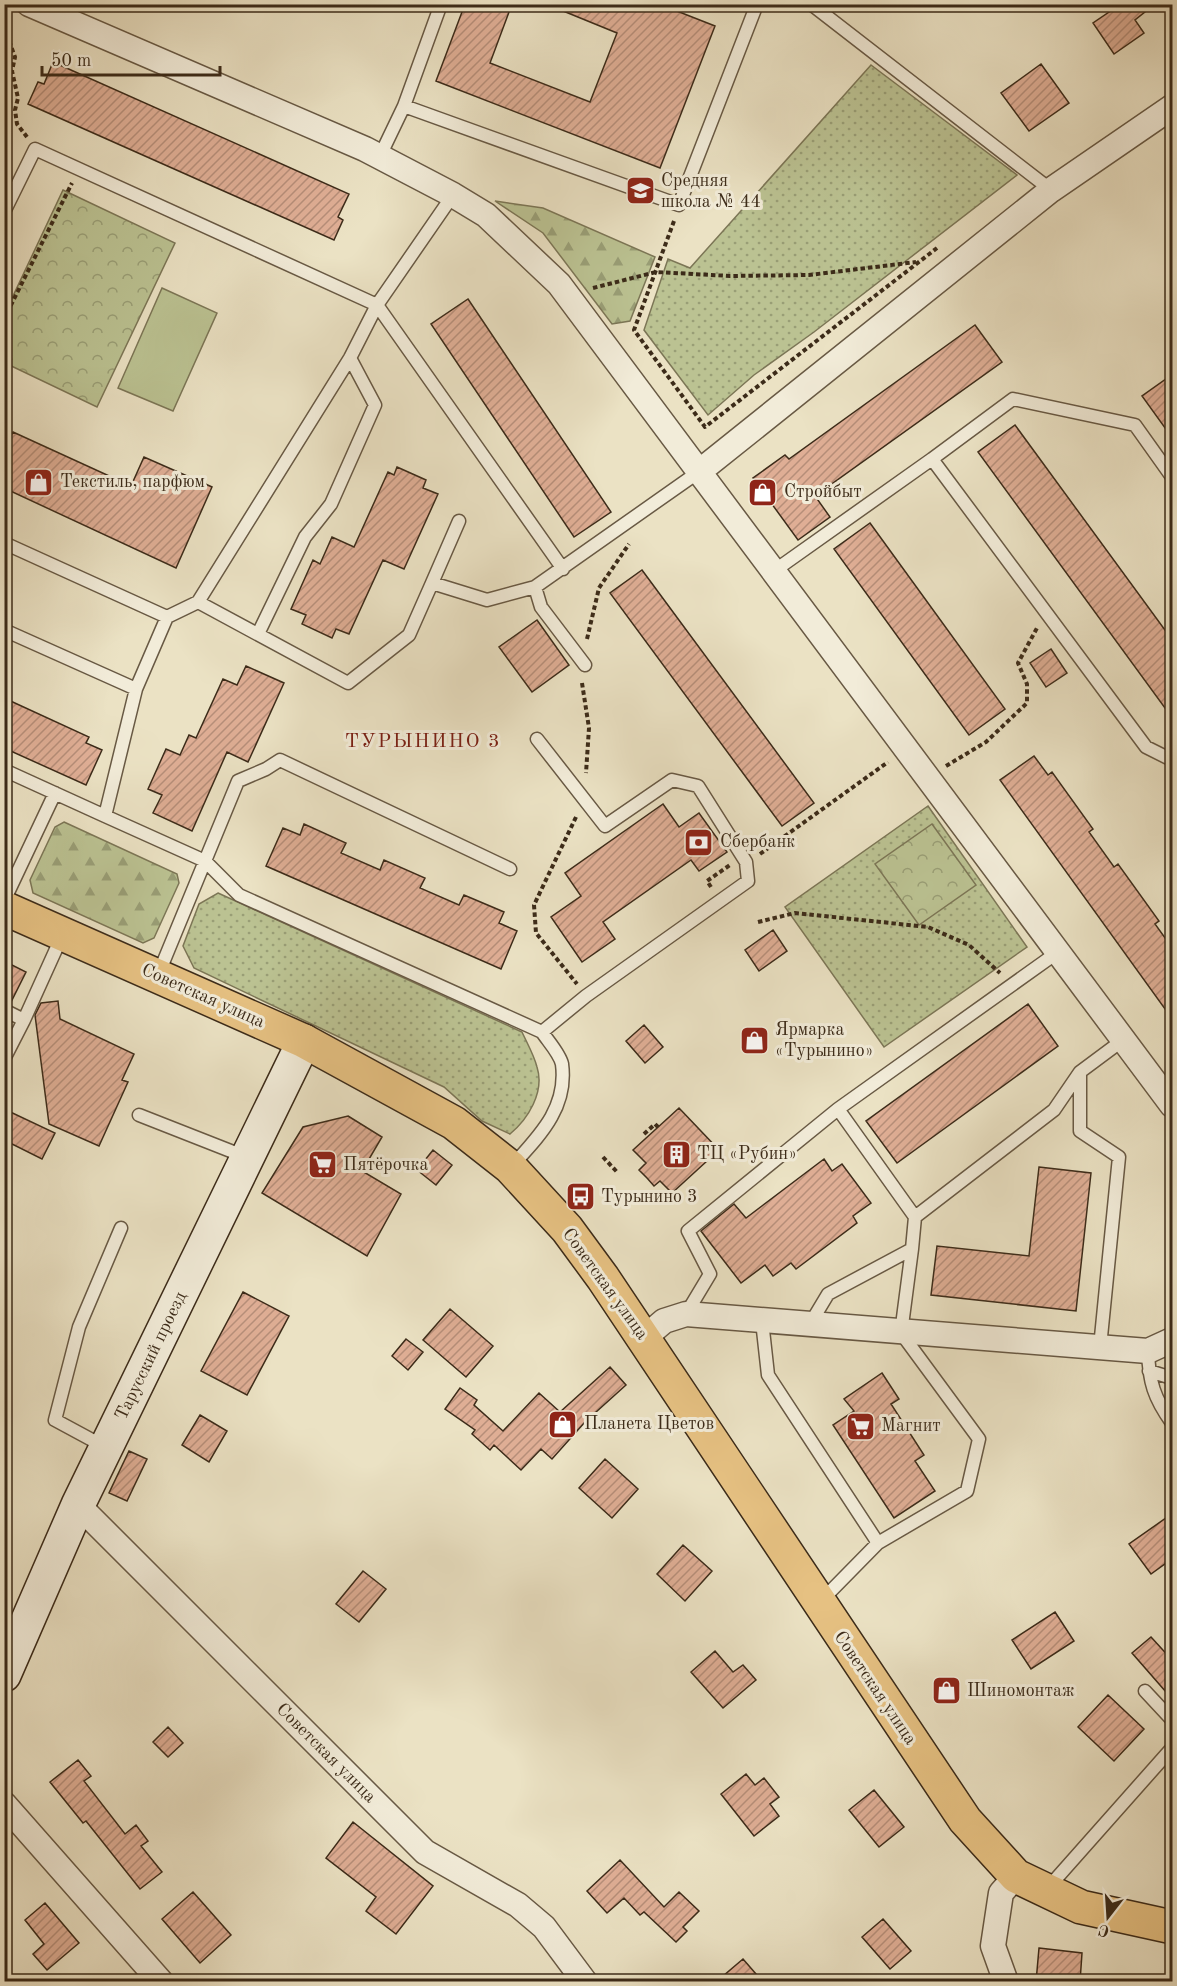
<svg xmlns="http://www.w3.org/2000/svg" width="1177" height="1986" font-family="'Old Standard TT',serif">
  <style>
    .grass { fill: url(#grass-dots); stroke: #7c7656; stroke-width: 1.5 }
    .forest { fill: url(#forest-firs); stroke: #7c7656; stroke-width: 1.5 }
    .park { fill: url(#park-crowns); stroke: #7c7656; stroke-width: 1.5 }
    .garden { fill: #bbc292; stroke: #7c7656; stroke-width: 1.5 }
    .building { fill: url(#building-hatch); stroke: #3c2b19; stroke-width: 1.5 }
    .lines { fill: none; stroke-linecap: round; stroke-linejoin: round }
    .lane-casing { stroke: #685944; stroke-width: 15 }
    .street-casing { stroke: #685944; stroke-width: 27 }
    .secondary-casing { stroke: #3c2b19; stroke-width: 36 }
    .primary-casing { stroke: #3c2b19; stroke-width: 36 }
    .path { stroke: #3c2b19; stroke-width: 4; stroke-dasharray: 4.5 3; stroke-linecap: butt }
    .lane { stroke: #f2ecd9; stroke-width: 12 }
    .street { stroke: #f2ecd9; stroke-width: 24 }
    .secondary { stroke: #f2ecd9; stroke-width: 33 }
    .primary { stroke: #e6c182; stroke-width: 33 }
    .labels { text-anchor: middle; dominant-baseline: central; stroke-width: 6; stroke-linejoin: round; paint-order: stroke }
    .poi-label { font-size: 18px; fill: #3c2b19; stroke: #f2ecd9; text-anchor: start }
    .street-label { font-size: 18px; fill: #3c2b19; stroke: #f2ecd9 }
    .neighbourhood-label { font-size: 20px; letter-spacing: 1.5px; fill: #7a1f14; stroke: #f2ecd9 }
  </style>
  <defs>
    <pattern id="grass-dots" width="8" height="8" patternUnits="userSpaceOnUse" patternTransform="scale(1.5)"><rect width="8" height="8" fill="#bbc292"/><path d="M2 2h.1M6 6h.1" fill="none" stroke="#999e76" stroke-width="1.8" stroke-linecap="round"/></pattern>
    <pattern id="forest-firs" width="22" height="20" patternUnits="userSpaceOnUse" patternTransform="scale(1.5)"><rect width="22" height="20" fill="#bbc292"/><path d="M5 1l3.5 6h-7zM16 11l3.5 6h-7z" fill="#999e76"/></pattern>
    <pattern id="park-crowns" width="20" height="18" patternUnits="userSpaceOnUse" patternTransform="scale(1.5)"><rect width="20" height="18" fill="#bbc292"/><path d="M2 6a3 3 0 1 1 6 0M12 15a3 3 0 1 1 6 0" fill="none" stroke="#999e76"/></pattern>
    <pattern id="building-hatch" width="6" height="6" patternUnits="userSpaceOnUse" patternTransform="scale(1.5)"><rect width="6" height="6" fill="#dfae95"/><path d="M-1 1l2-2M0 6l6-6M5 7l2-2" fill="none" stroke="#b68e79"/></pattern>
  </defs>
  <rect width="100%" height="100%" fill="#ebe2c4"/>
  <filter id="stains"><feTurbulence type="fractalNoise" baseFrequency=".00333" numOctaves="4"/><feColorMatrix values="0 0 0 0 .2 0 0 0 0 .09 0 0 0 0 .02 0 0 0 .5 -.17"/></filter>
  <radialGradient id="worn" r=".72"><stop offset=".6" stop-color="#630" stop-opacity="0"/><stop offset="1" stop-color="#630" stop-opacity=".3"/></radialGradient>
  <path class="grass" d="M871,65L1017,175L814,332L754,375L708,415L644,330L668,259L690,268Z
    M928,806L1027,947L884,1047L785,907Z
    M218,893L522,1032C527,1043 534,1055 537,1067C545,1092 528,1119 510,1134L482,1121L444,1087L194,968L183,946L199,904Z"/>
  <path class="forest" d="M495,201L543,208L655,257L630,321L612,324L543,233Z
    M64,822L177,874L179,883L154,938L143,943L33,893L30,880L55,827Z"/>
  <path class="park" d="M63,190L175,243L97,407L5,363V313Z
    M932,824L976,885L919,925L875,864Z"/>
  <path class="garden" d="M162,288L217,313L173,411L118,388Z"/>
  <path class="building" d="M465,4H512L490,63L590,102L617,33L546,4H659L715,26L660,168L436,81Z
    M1121,4H1155L1135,20L1144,33L1114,54L1093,23Z
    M53,62L349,194L338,217L343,220L334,240L28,104L38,82L44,84Z
    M1041,64L1069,103L1029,131L1001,93Z
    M468,299L611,512L574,537L431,324Z
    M975,325L1002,362L815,496L830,517L798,540L753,478L785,455L789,459Z
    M1173,374V439L1142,396Z
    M1015,425L1173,641V719L978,452Z
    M13,432L131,486L144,457L212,487L176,568L4,488V449Z
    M397,467L426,480L423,488L438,494L404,569L383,560L349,634L336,629L332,638L302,624L306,615L291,609L313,560L320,564L332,537L354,547L388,472L394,475Z
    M870,523L1005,709L969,735L834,549Z
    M642,570L814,803L782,826L610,593Z
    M537,620L569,665L532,692L499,647Z
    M1051,649L1067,673L1046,687L1030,663Z
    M246,666L284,683L248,762L227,752L192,831L153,813L162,795L148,789L166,749L180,755L189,735L196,738L223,679L237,685Z
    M4,698L89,737L86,743L102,750L86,785L4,748Z
    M1034,756L1048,775L1052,772L1093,829L1089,832L1114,867L1118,864L1159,921L1155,924L1173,949V1020L1000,780Z
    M663,804L679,827L699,813L727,852L699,871L691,860L603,922L615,939L582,962L551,917L581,896L565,873Z
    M304,824L346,843L341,853L380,870L384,860L425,878L420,888L459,905L464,895L504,912L499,923L517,931L501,969L266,866L283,828L300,835Z
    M773,930L787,951L759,971L745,950Z
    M4,961L26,972L10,1004L4,1002Z
    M58,1001L60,1019L134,1054L122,1080L128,1082L99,1146L49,1124L35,1015L41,1003Z
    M1028,1004L1058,1046L897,1163L866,1121Z
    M644,1025L663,1047L645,1063L626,1041Z
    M679,1108L719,1150L672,1193L660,1181L654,1186L647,1178L639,1170L646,1163L633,1150Z
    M4,1109L55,1133L42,1159L4,1140Z
    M348,1116L382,1137L362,1171L401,1194L367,1256L262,1193L303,1127Z
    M433,1150L452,1165L436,1185L417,1170Z
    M824,1159L832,1171L842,1164L871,1203L853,1216L857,1223L796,1269L791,1263L773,1276L765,1265L741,1283L701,1231L734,1204L746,1218Z
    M1039,1167L1091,1173L1076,1311L931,1295L937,1246L1029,1256Z
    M243,1292L289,1316L247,1395L201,1371Z
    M450,1309L493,1346L466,1377L423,1340Z
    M406,1339L423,1352L408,1370L392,1356Z
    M610,1367L626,1385L585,1422L552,1459L541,1449L521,1470L494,1445L490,1450L472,1434L475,1430L445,1409L460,1388L477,1400L474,1405L503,1431L539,1393L560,1412Z
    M882,1373L899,1399L891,1404L924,1455L915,1461L935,1491L894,1518L833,1425L854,1411L844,1399Z
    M200,1415L227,1431L209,1462L182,1445Z
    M129,1451L147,1459L127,1501L109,1493Z
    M605,1459L638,1489L612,1518L579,1488Z
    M1173,1513V1558L1151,1574L1129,1544Z
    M683,1545L712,1571L685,1601L657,1574Z
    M363,1571L386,1589L359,1622L336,1604Z
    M1055,1612L1074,1641L1031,1669L1012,1640Z
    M1151,1637L1173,1661V1700L1132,1653Z
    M715,1651L733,1672L743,1665L756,1680L723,1708L691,1672Z
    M1108,1695L1144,1729L1114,1761L1078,1727Z
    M168,1727L183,1743L168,1757L153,1742Z
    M78,1760L91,1776L84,1781L125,1834L136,1825L148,1841L141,1846L162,1872L140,1889L86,1821L83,1823L50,1782Z
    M746,1774L755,1785L764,1778L779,1797L770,1804L779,1816L754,1836L721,1794Z
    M874,1790L904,1827L879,1847L849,1810Z
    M353,1822L433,1886L396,1934L366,1911L376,1897L326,1858Z
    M620,1860L664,1907L679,1892L699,1911L683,1927L687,1931L676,1942L644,1912L640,1915L624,1898L607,1913L587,1891Z
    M193,1892L231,1935L200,1963L162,1919Z
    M45,1903L79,1943L47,1970L33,1954L44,1944L25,1920Z
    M883,1919L911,1951L890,1969L862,1937Z
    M1039,1948L1082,1953L1080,1982H1036Z
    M743,1959L763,1982H716Z"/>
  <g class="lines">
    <defs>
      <path id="lane" d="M811,4L1051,190
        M404,106L679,205L757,4
        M380,156L404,106L441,4
        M453,195L377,305L350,358L198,602L167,617L136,689L105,816L205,861L239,895L542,1032C548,1041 560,1054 562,1064C568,1109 538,1137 511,1167
        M4,212L35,149L377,305L563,569
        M932,459L1013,399L1135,425L1172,477
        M4,543L167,617
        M774,571L932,459L1146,747L1172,760
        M432,583L459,521
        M535,587L541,607L585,665
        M198,602L348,683L409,635L432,583L487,600L535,587L700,471
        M4,630L136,689
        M258,634L305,537L331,504L375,405L350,358
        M537,739L605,826L672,780L698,786L746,862L748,881L586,996L542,1032
        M4,770L105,816
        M4,901L55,793
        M158,975L238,781L266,769L280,760L510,869
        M4,1010L24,1020L4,1059
        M24,1020L62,936
        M1080,1072V1131L1119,1157L1100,1347
        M838,1109L915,1217
        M139,1115L246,1157
        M686,1314L710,1274L688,1231L838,1109L1058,952
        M762,1321L768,1375L878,1543L821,1601
        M810,1324L828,1294L912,1249L915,1217L1054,1110L1080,1072L1123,1040
        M1148,1351C1149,1382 1154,1398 1172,1423
        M1149,1371L1172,1378
        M105,1447L55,1420L79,1327L121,1228
        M878,1543L967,1491L979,1439L901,1333L912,1249
        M1145,1691L1172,1720
        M1047,1889L1172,1748"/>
      <path id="street" d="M29,4L365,149L453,195L486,215L559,284L1172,1105
        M700,471L1051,190L1172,107
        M644,1338L664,1321L686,1314L1148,1351L1172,1340
        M78,1505L425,1852L518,1905L544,1927L585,1982
        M4,1804L161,1982
        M1006,1982L993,1946L1001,1893L1016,1876"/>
      <path id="secondary" d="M4,1675L78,1505L304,1041"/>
      <path id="primary" d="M4,908L304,1041L454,1123L510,1167L567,1229L603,1278L965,1820L1016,1876L1081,1907L1172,1927"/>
    </defs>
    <use href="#lane" class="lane-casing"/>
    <use href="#street" class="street-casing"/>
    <use href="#secondary" class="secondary-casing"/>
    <use href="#primary" class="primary-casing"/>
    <path class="path" d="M4,27L15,57L12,71L18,98L15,110L17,124L27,137
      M674,221L634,330L705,427L937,248
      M593,288L656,272L730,276L809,275L916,262
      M4,319L72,183
      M587,639L599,588L629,544
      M582,683L589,728L586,773
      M946,766L986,742L1027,703V684L1018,663L1037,628
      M576,817L534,905L536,933L577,984
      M760,854L888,762
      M711,887L707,881L730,865
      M758,922L795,913L928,927L969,945L1000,973
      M644,1134L655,1124L658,1127
      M603,1157L617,1172"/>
    <use href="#lane" class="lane"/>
    <use href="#street" class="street"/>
    <use href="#secondary" class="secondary"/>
    <use href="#primary" class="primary"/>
  </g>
  <defs>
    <symbol id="school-square" viewBox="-11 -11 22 22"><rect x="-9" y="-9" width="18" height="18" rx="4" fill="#8f2418" stroke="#f2ecd9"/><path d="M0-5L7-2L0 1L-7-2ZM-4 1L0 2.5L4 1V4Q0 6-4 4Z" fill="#fff"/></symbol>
    <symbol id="shop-square" viewBox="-11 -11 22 22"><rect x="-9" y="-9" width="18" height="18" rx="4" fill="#8f2418" stroke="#f2ecd9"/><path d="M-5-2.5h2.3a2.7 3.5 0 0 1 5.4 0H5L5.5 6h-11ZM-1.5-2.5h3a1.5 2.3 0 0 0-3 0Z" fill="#fff"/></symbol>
    <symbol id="bank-square" viewBox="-11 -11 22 22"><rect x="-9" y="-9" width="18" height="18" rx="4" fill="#8f2418" stroke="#f2ecd9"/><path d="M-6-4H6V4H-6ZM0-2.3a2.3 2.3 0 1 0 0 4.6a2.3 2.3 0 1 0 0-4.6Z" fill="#fff"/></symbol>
    <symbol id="building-square" viewBox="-11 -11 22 22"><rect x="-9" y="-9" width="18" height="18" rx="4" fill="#8f2418" stroke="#f2ecd9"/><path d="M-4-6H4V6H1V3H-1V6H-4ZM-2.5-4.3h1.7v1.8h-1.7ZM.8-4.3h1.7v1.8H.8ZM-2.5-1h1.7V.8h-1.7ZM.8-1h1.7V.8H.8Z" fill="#fff"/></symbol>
    <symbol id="supermarket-square" viewBox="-11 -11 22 22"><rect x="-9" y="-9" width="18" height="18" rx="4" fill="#8f2418" stroke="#f2ecd9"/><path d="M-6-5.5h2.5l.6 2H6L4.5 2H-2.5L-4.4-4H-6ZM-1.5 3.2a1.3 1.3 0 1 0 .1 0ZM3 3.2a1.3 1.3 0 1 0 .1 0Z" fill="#fff"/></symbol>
    <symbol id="bus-square" viewBox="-11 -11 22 22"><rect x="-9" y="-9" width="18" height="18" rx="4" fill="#8f2418" stroke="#f2ecd9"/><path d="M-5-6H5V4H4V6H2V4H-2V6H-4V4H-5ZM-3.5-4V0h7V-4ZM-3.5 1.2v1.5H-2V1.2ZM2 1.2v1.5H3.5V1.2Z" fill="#fff"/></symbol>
  </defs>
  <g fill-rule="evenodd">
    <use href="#school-square" x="624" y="174" width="33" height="33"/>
    <use href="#shop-square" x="22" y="466" width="33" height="33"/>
    <use href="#shop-square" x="746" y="476" width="33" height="33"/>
    <use href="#bank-square" x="682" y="826" width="33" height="33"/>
    <use href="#shop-square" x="738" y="1024" width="33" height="33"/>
    <use href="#building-square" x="660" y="1138" width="33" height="33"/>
    <use href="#supermarket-square" x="306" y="1148" width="33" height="33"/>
    <use href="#bus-square" x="564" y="1180" width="33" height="33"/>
    <use href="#shop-square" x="546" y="1408" width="33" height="33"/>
    <use href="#supermarket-square" x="844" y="1410" width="33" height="33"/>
    <use href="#shop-square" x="930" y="1674" width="33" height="33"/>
  </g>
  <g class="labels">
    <g class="poi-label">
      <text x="661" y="181">Средняя<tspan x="661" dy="21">школа № 44</tspan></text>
      <text x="60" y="482">Текстиль, парфюм</text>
      <text x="784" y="492">Стройбыт</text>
      <text x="720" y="842">Сбербанк</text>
      <text x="775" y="1030">Ярмарка<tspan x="775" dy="21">«Турынино»</tspan></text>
      <text x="697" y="1154">ТЦ «Рубин»</text>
      <text x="343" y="1165">Пятёрочка</text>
      <text x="601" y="1197">Турынино 3</text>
      <text x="584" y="1424">Планета Цветов</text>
      <text x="881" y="1426">Магнит</text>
      <text x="967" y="1691">Шиномонтаж</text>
    </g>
    <g class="street-label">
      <text transform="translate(203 996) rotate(24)">Советская улица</text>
      <text transform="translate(605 1284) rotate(54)">Советская улица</text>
      <text transform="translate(151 1356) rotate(-64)">Тарусский проезд</text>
      <text transform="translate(875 1688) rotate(56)">Советская улица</text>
      <text transform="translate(326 1753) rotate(45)">Советская улица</text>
    </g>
    <g class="neighbourhood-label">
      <text x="423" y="742">ТУРЫНИНО 3</text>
    </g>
  </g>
  <rect width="1177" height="1986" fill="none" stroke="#ebe2c4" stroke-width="24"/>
  <rect x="6" y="6" width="1165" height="1974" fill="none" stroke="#3c2b19" stroke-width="3"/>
  <rect x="12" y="12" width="1153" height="1962" fill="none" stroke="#3c2b19" stroke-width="1.5"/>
  <g transform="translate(1108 1917) rotate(197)" stroke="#f2ecd9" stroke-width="4.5" paint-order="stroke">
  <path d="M0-4.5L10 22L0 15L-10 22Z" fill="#3c2b19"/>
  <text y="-9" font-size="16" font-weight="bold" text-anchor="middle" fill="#3c2b19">С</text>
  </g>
  <path d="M42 66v9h178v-9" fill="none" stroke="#3c2b19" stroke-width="3"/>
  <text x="51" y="66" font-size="18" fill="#3c2b19" stroke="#f2ecd9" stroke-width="4.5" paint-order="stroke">50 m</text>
  <rect width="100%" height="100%" filter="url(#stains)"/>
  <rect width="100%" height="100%" fill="url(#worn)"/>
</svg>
